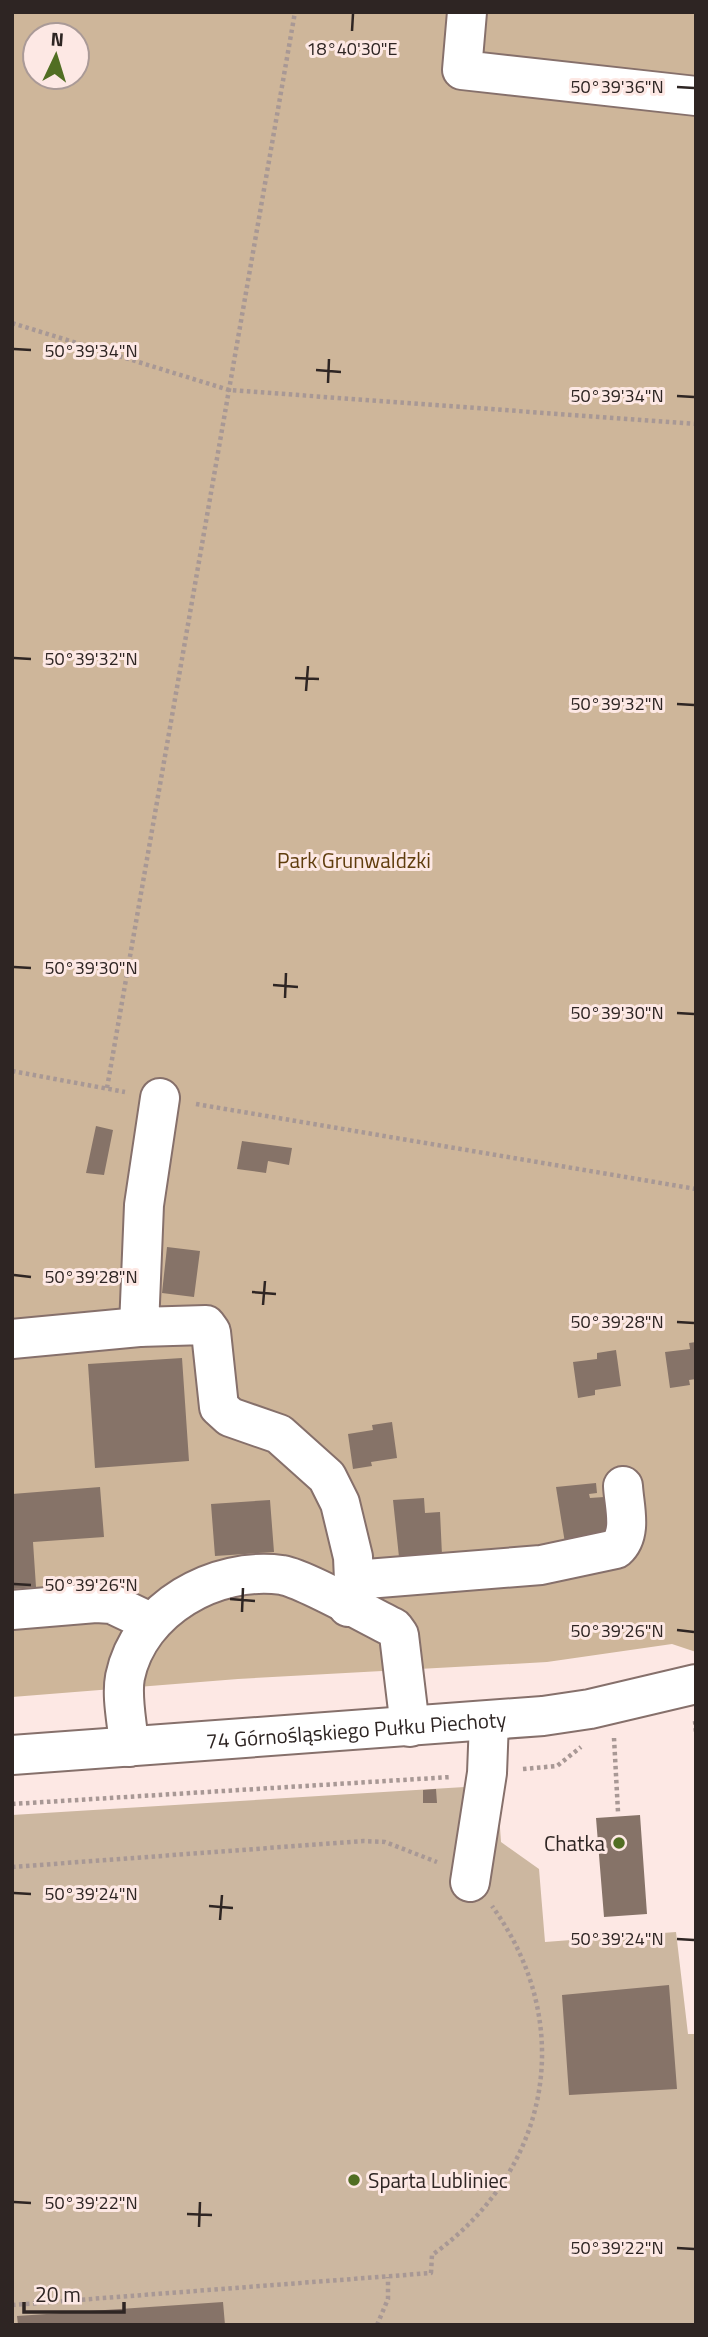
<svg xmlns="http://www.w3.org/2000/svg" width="708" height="2337" font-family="'Titillium Web',sans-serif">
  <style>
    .green { fill: #ccb7a0 }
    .forest { fill: #ceb69a; fill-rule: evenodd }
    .building { fill: #867368 }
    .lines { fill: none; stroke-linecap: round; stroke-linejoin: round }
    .minor-casing { stroke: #86706b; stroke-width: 42 }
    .path { stroke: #a89895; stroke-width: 4.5; stroke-dasharray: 3.5 3.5; stroke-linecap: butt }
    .minor { stroke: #fff; stroke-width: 38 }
    .ticks { fill: none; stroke: #2e2523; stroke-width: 2.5 }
    .poi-dot { fill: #516e23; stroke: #fde8e4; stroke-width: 2.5 }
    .labels { text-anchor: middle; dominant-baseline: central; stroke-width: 6; stroke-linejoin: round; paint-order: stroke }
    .park-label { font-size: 21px; fill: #5f3d0d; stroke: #fde8e4 }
    .street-label { font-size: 21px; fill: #2e2523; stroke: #fde8e4 }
    .poi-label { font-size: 21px; fill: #2e2523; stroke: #fde8e4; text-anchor: end }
    .ticks-label { font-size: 18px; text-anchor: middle; fill: #2e2523; stroke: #fde8e4; stroke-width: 6; stroke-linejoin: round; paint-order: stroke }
  </style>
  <rect width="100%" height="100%" fill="#fde8e4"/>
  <path class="green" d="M497,1785L501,1842L539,1869L545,1942L676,1932L688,2034H696V2325H12V1815Z"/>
  <path class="forest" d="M12,12H696V1652L672,1644L547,1662L238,1679L12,1697ZM35,35H77V77H35Z"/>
  <path class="building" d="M96,1126L113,1130L104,1175L86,1173Z
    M242,1141L292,1148L289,1165L268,1161L266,1173L237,1169Z
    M167,1247L200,1251L194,1297L162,1293Z
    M696,1342V1379L689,1380L690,1385L670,1388L665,1352L690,1349L689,1343Z
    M616,1350L621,1386L595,1390V1395L578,1398L573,1362L597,1359V1353Z
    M182,1358L189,1461L95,1468L88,1364Z
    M392,1422L397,1458L371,1462L372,1466L353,1469L348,1434L373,1430L372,1425Z
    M596,1483L597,1493L589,1494L590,1498L604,1497L608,1539L565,1543L556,1487Z
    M100,1487L104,1537L33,1542L36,1587L12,1589V1494Z
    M424,1498L425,1513L440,1512L442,1555L399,1557L393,1500Z
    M270,1500L274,1552L215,1556L211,1504Z
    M436,1789L437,1803H423V1790Z
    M640,1815L647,1914L604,1917L596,1818Z
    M669,1985L677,2089L569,2095L562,1995Z
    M223,2302L225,2325H18L17,2316Z"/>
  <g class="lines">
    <defs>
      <g id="minor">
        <path d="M467,12L462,70L696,96"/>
        <path d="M160,1098L144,1205L139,1327L206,1325L211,1332L219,1407L230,1417L279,1434L327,1477L340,1503L353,1557L354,1580L348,1607"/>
        <path d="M12,1339L139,1327"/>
        <path d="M354,1580L541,1565L616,1549C633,1534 624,1506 623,1486"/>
        <path d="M12,1610L96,1603L112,1604L152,1623"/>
        <path d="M129,1747C128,1726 121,1698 125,1677C139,1608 216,1566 282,1575C305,1579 369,1616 394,1628L399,1635L410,1727"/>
        <path id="s1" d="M12,1755L543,1716L590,1709L696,1684"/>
        <path d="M470,1882L487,1773L489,1721"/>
      </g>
    </defs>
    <use href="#minor" class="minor-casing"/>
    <path class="path" d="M12,323L229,390L696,424
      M12,1071L125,1092
      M107,1088L295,12
      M196,1104L696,1189
      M695,1721L696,1732
      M614,1738L618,1812
      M523,1769L557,1766L581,1747
      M12,1804L451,1777
      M12,1867L363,1841L385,1842L437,1862
      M12,2305L431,2273L432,2255C550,2171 578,2025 492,1906
      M377,2325L388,2299V2277"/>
    <use href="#minor" class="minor"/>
  </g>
  <path class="ticks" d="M352,31L353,14M677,87L694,88M14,349L31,350M316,370L341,372M328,383L329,359M677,396L694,397M14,658L31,659M295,678L319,679M306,691L308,666M677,704L694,705M14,967L31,968M273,985L298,987M285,998L286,973M677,1013L694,1014M14,1275L31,1277M252,1292L276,1294M263,1305L265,1281M677,1322L694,1323M14,1584L31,1585M230,1599L255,1601M242,1612L243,1588M677,1630L694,1632M14,1893L31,1894M209,1906L233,1908M220,1920L222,1895M677,1939L694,1940M14,2202L31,2203M187,2214L212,2215M199,2227L200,2202M677,2248L694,2249"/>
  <g class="poi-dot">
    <circle cx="619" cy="1843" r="7"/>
    <circle cx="354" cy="2180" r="7"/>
  </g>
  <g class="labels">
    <g class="park-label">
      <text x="354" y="860">Park Grunwaldzki</text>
    </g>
    <g class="street-label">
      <text stroke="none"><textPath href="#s1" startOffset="345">74 Górnośląskiego Pułku Piechoty</textPath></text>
    </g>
    <g class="poi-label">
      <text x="605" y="1843">Chatka</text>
      <text x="368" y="2180" text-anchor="start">Sparta Lubliniec</text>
    </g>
  </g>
  <g class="ticks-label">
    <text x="352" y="55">18°40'30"E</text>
    <text x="617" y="93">50°39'36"N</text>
    <text x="91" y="357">50°39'34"N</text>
    <text x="617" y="402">50°39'34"N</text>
    <text x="91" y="665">50°39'32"N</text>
    <text x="617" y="710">50°39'32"N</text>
    <text x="91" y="974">50°39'30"N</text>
    <text x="617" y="1019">50°39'30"N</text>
    <text x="91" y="1283">50°39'28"N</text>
    <text x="617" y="1328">50°39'28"N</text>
    <text x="91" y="1591">50°39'26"N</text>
    <text x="617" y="1637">50°39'26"N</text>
    <text x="91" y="1900">50°39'24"N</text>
    <text x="617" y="1945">50°39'24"N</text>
    <text x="91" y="2209">50°39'22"N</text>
    <text x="617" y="2254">50°39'22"N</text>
  </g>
  <rect width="708" height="2337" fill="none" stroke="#2e2523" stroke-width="28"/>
  <g transform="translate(56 56) rotate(4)"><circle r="33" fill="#fde8e4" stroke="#aa9a97" stroke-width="2"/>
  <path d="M0-5L12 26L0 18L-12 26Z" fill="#516e23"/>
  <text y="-10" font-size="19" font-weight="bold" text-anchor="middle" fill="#2e2523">N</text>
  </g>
  <path d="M24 2302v10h100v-10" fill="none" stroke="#2e2523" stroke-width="3.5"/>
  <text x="35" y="2302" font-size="21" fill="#2e2523" stroke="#fde8e4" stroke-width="5" paint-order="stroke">20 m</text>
</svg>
